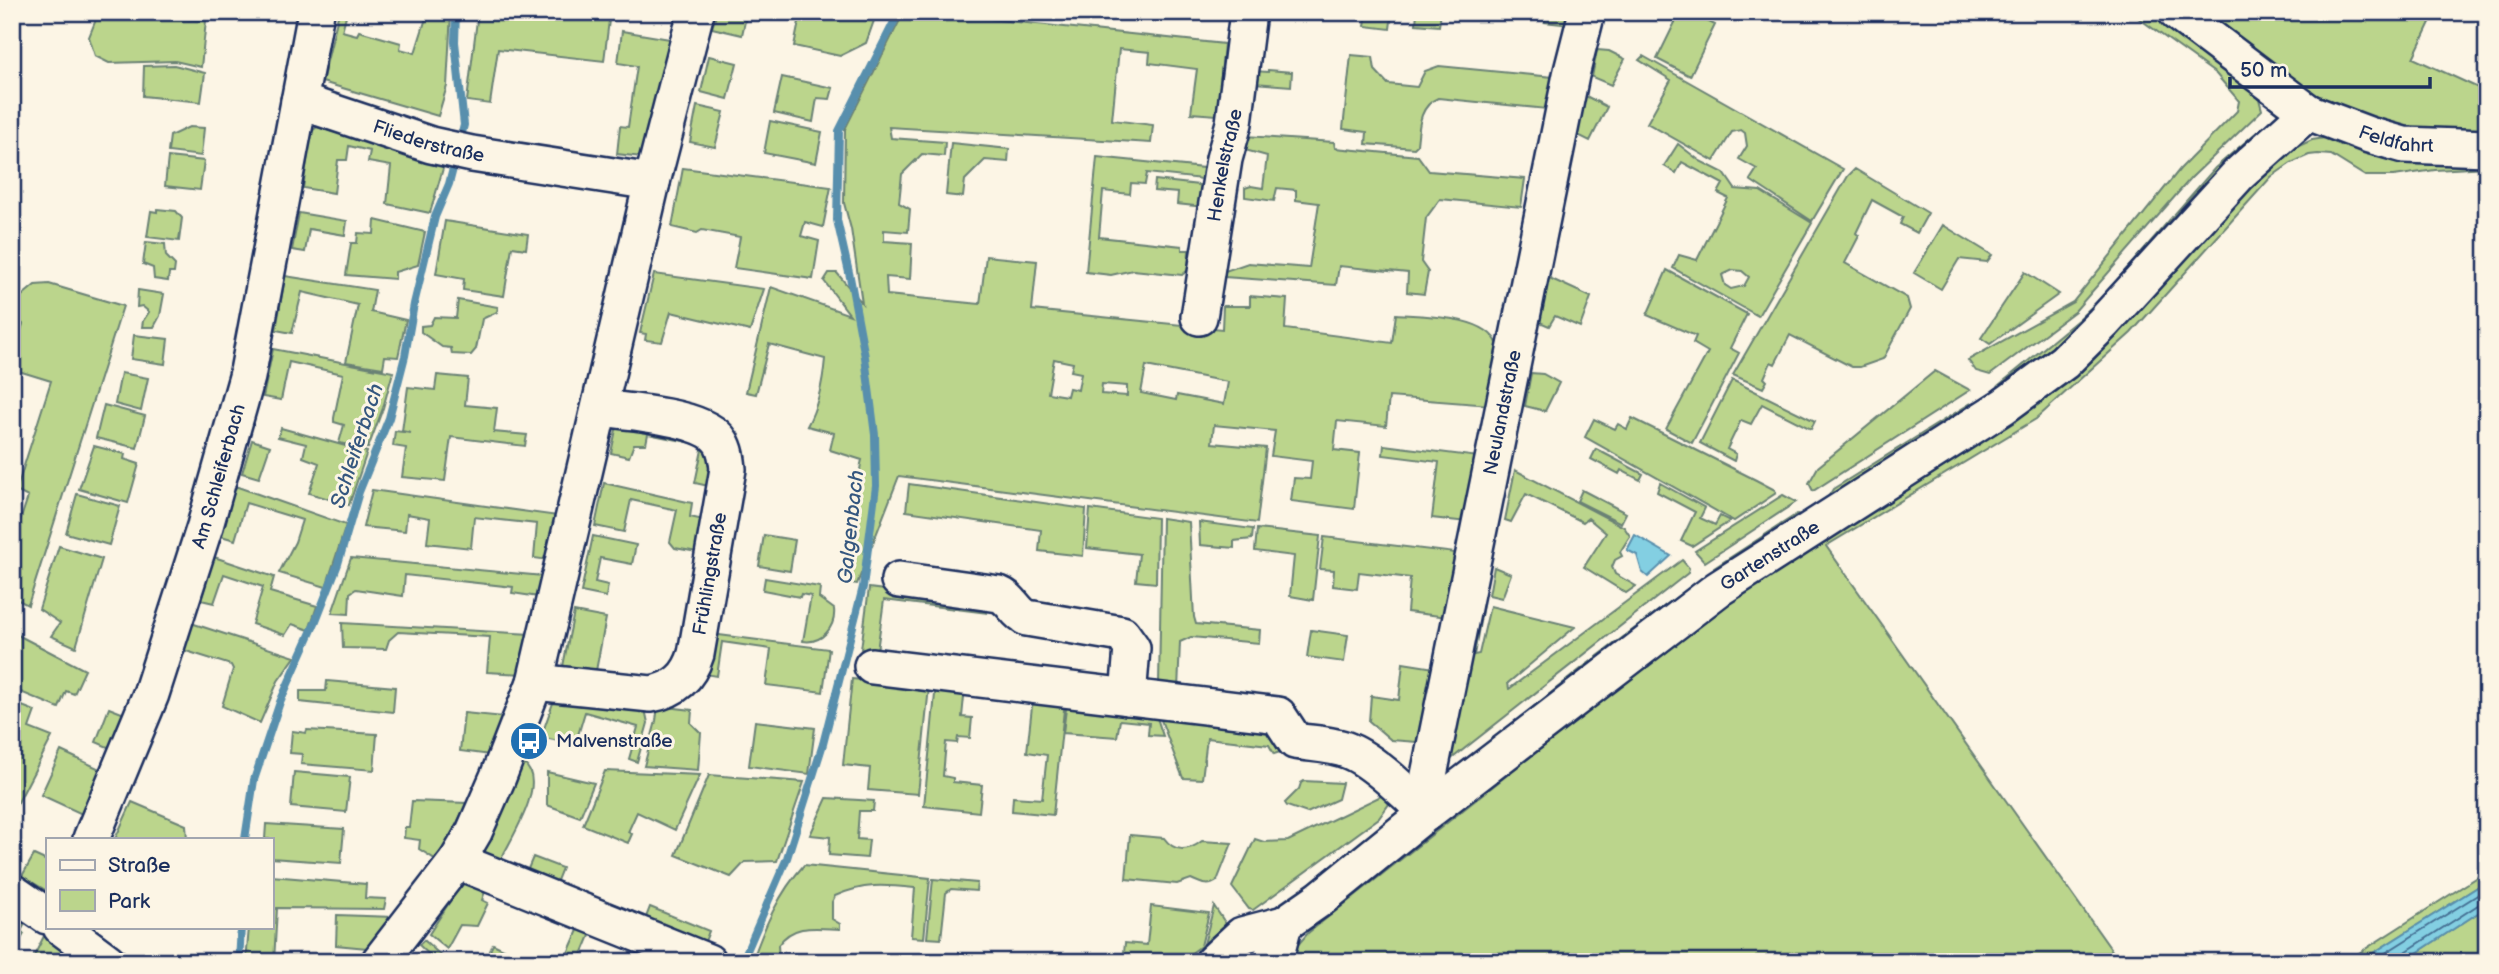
<svg xmlns="http://www.w3.org/2000/svg" width="2499" height="974" font-family="'Balsamiq Sans',sans-serif">
  <style>
    .green { fill: #bbd58c; stroke: #6b8275; stroke-width: 2; fill-rule: evenodd }
    .water { fill: #83cfe2; stroke: #598fad; stroke-width: 2 }
    .lines { fill: none; stroke-linecap: round; stroke-linejoin: round }
    .shore { stroke: #456f93; stroke-width: 2 }
    .stream { stroke: #598fad; stroke-width: 8 }
    .minor-casing { stroke: #1b2f5e; stroke-width: 40 }
    .minor { stroke: #fcf5e5; stroke-width: 35 }
    .labels { text-anchor: middle; dominant-baseline: central; stroke-width: 6; stroke-linejoin: round; paint-order: stroke }
    .street-label { font-size: 19px; fill: #1b2f5e; stroke: #fcf5e5 }
    .poi-label { font-size: 19px; fill: #1b2f5e; stroke: #fcf5e5; text-anchor: start }
    .water-label { font-size: 21px; font-style: italic; fill: #35577f; stroke: #fcf5e5 }
  </style>
  <rect width="100%" height="100%" fill="#fcf5e5"/>
  <filter id="ink" filterUnits="userSpaceOnUse"><feTurbulence type="fractalNoise" baseFrequency=".0143" numOctaves="2"/><feDisplacementMap in="SourceGraphic" scale="14" xChannelSelector="R" yChannelSelector="G"/><feConvolveMatrix kernelMatrix="1 2 1 2 8 2 1 2 1" color-interpolation-filters="sRGB"/></filter>
  <g filter="url(#ink)">
    <path class="green" d="M99,12H183L182,19L206,21L201,67L175,61L109,63L95,56L89,37Z
      M339,12H347L342,31L357,35L359,31L401,43L400,49L415,53L426,18L434,12H451L447,86L438,116L322,82Z
      M478,12H610L604,61L498,49L490,104L467,101Z
      M717,12H747L742,35L712,28Z
      M801,12H865L876,15L866,43L840,56L794,46Z
      M904,12H923L1224,44L1217,115L1191,113L1197,69L1149,63L1150,52L1119,49L1112,120L1153,125L1151,143L889,127L891,138L945,142L944,156L922,154L902,174L899,203L910,209L908,232L884,230V241L912,243L910,279L886,277L887,295L980,304L986,256L1037,261L1032,310L1222,329L1223,306H1250V296L1287,299L1285,329L1392,343L1396,314C1423,316 1487,315 1498,345C1502,357 1493,391 1490,405L1389,397L1386,426L1337,421L1334,450L1360,453L1354,509L1291,501L1294,478L1310,479L1312,461L1271,456L1275,431L1214,425L1212,443L1266,448L1257,523L899,476L857,584L844,582C850,554 855,527 858,499C860,485 858,473 862,460L830,450L834,433L807,426C818,406 823,381 825,359L769,344L756,394L746,392L771,287L850,315L824,281L829,273H837L862,303L851,229L844,203L845,129ZM1054,359L1073,363L1071,371L1081,373L1078,390L1069,388L1067,396L1048,393ZM1146,366L1228,382L1224,404L1177,395L1176,400L1141,393ZM1102,384L1127,386V396L1101,394Z
      M1367,12H1406V14L1392,13L1390,29L1365,26Z
      M1417,12H1441L1439,26L1416,24Z
      M1546,12H1572L1570,25L1545,22Z
      M1680,12H1689L1715,25L1690,76L1657,59Z
      M2130,12H2156L2173,22L2255,84L2262,110L2191,178L2075,311L1990,375L1976,371L1968,360L2073,302L2180,169L2237,111L2239,101L2216,74Z
      M2194,12H2435L2413,58L2487,92V136L2416,137L2331,108Z
      M622,31L670,39L645,155L642,157L617,154L620,126L628,127L637,66L618,63Z
      M1597,50L1609,51L1625,59L1611,85L1592,77Z
      M1351,55L1373,57L1375,70L1388,84L1417,87L1425,71L1439,66L1553,77L1547,109L1438,98C1419,106 1419,127 1417,145L1414,148L1366,144L1367,132L1343,129Z
      M709,56L737,63L728,99L701,92Z
      M1643,56L1843,169L1812,221L1750,180L1757,169L1739,159L1747,146L1745,133L1741,130L1732,132L1714,161L1647,123L1671,80L1639,60Z
      M174,65L205,73L201,102L143,96L144,66Z
      M1268,70L1292,72L1291,86L1254,83V71L1268,72Z
      M782,77L833,88L830,99L817,98L813,122L774,113Z
      M1584,95L1607,107L1590,141L1576,134Z
      M697,106L724,112L715,147L690,142Z
      M770,121L822,132L816,163L764,153Z
      M189,127L204,128L201,156L168,152L170,136Z
      M317,127L444,165L430,213L387,204L391,166L368,162L370,151L349,146L347,160H338L334,193L303,188L311,132Z
      M2258,131L2245,148L2067,339L2003,386L1999,385L2079,319L2103,296L2215,168Z
      M1245,136L1334,142L1335,148L1418,156L1429,171L1525,179L1521,207L1440,199L1426,218L1421,262L1428,272L1424,294L1407,292L1408,273L1339,266L1336,285L1224,277L1222,272L1248,263L1309,268L1319,203L1296,200V190L1277,188L1274,201L1245,197V188L1251,186L1263,188L1267,156L1245,150Z
      M2331,137L2487,158V167L2435,170L2394,176H2365L2331,155L2318,154L2309,155L2291,163L2271,177L2131,333L2036,419L1826,546L2120,962H1283L1308,933L1695,626L1758,579L1950,456L2290,150L2312,140Z
      M951,143L1009,149L1008,162L985,160L965,180L963,197L946,195Z
      M1678,144L1700,161L1724,173L1735,189L1760,191L1812,223L1758,316L1673,268L1679,255L1697,260L1728,198L1718,193L1723,184L1682,162L1676,173L1664,166ZM1733,270L1742,271L1749,277L1744,286L1731,289L1725,285L1722,275Z
      M168,157L204,161L200,190L165,186Z
      M1097,157L1203,168L1202,179L1147,173L1145,184L1131,183L1130,194L1103,191L1099,237L1182,246V250H1189L1188,270L1182,275L1133,270L1111,275L1086,272Z
      M683,168L831,187L823,227L805,222L801,236L819,241L813,279L734,268L740,237L702,230L697,233L672,227Z
      M1855,169L1928,213L1917,233L1900,224L1903,217L1872,200L1856,233L1859,236L1845,263L1907,298L1910,309L1883,359L1860,367H1852L1790,335L1775,364L1771,362L1764,378L1767,381L1763,388L1733,375L1848,176Z
      M1155,180L1207,186L1204,207L1177,204L1178,193L1154,191Z
      M157,209L176,211L182,218L179,241L147,237L151,211L157,212Z
      M299,213L347,221L345,235L309,229L305,252L292,250Z
      M375,220L425,232L418,265L395,272V279L346,275L351,243H357L358,233L374,234Z
      M445,221L528,234L526,249L512,247L504,296L463,290L464,279L436,274Z
      M1943,225L1992,255L1987,262L1959,259L1941,289L1914,273Z
      M146,242L165,244L166,256L175,265L174,273H169L168,281L154,279L153,268L143,264Z
      M1667,270L1747,314L1730,348L1739,353L1692,443L1666,429L1708,352L1693,343L1696,336L1647,315Z
      M2025,272L2059,294L1990,344L1981,338Z
      M654,274L764,289L750,331L671,312L662,342L645,340L646,334L640,333Z
      M285,276L375,290L371,312L406,320L398,357L385,356L383,368L346,362L358,305L302,292L292,333L276,330Z
      M1545,276L1591,297L1580,327L1555,316L1549,326L1535,320Z
      M49,284L123,306L28,605L12,597V545L28,497L16,491L51,381L12,369V356L23,324L12,316V304L35,285Z
      M138,290L164,294L160,316L154,327H142L143,321L149,312L142,306L137,307Z
      M458,300L498,307L497,312L482,319L476,349L471,355L452,354L451,348L442,347L421,332V326L430,325L434,317L456,318Z
      M134,335L168,339L165,364L131,359Z
      M273,349L393,372L383,408L368,448L339,443L344,425L334,422V418L343,374L289,362L281,400L263,397Z
      M1935,371L1970,390L1813,491L1809,483L1818,467Z
      M121,373L148,378L141,411L115,404Z
      M1531,373L1543,374L1559,383L1545,411L1525,406Z
      M437,375L468,378L465,405L497,408L494,432L527,435L525,446L451,437L445,481L402,477L406,448L393,446L395,431L411,433L402,431L408,387L435,390Z
      M1732,380L1815,421L1811,429L1762,404L1751,424L1741,420L1727,449L1736,454L1734,461L1700,443Z
      M1971,403L1965,412L1855,485L1830,494L1833,489Z
      M104,405L145,416L137,448L96,438Z
      M1632,418L1756,480L1775,490L1776,493L1734,521L1585,437L1594,419L1615,429L1618,424L1627,429Z
      M629,423C670,424 722,435 713,487L695,483L703,445L648,434L646,444H634L629,457L611,453L617,425Z
      M281,428L367,452L349,505L309,493L319,463L303,457L306,444L278,437Z
      M252,440L270,446L259,478L242,473Z
      M1384,445L1479,457L1467,522L1432,518L1439,462L1383,455Z
      M94,446L125,454L124,459L139,464L128,503L79,489Z
      M1596,449L1643,474L1640,480L1621,470L1619,474L1591,459Z
      M1515,470L1624,527L1630,536L1620,552L1622,556L1615,560L1612,567L1615,574L1636,586L1626,593L1584,567L1606,533L1588,518L1583,522L1526,494L1511,522L1505,520Z
      M604,483L692,503L690,517L708,521L703,553L675,548L670,542L677,510L631,500L624,532L595,526Z
      M1660,483L1705,508L1700,518L1715,525L1720,516L1730,521L1692,546L1681,541L1695,512L1657,492Z
      M909,484L1086,509L1083,556L1039,551L1041,530L906,511Z
      M235,486L346,525L326,587L279,573L295,542L302,520L246,503L235,540L221,536Z
      M372,490L558,516L548,560L534,558L537,524L474,517L471,548L427,543L430,518L407,514L405,531L363,527Z
      M1582,490L1626,513L1621,523L1577,501Z
      M77,494L120,506L109,545L66,533Z
      M1783,495L1796,502L1705,562L1695,551Z
      M1090,509L1157,518L1156,583L1136,581L1139,554L1087,548Z
      M1797,514L1800,515L1784,530L1714,572V568Z
      M1162,518L1189,522L1194,617L1196,624L1260,630L1259,643L1191,637L1180,642L1178,690L1159,685Z
      M1199,522L1253,529L1252,539L1234,541V548L1200,545Z
      M1257,529L1320,536L1313,600L1290,596L1294,556L1255,551Z
      M764,535L795,540L790,571L759,566Z
      M593,536L636,545L632,564L600,558L595,582L608,585L606,597L581,592Z
      M1324,537L1456,553L1448,617L1407,612L1410,578L1359,572L1357,589L1333,586L1334,570L1320,569Z
      M59,546L102,559L76,647L51,636L60,623L39,609Z
      M214,557L274,577L270,592L317,606L309,630L292,624L285,635L252,624L263,587L224,574L214,603L201,600Z
      M351,558L543,576L539,597L512,593L513,587L405,575L403,596L356,589L350,593L349,614L332,613Z
      M1682,560L1689,568L1688,573L1450,760L1445,761L1476,603L1483,605L1474,655L1479,654L1490,606L1575,627L1508,683L1509,689Z
      M1494,567L1511,574L1502,598L1489,595Z
      M765,578L820,587L819,598L834,609C836,628 821,644 803,641L811,596L801,594L800,597L763,590Z
      M1694,584L1695,588L1458,767L1582,668Z
      M869,588L988,603L987,613L884,600L877,651L861,649Z
      M574,612L606,618L595,676L562,671Z
      M191,623L295,657L278,681L260,723L222,706L233,669L231,665L183,650Z
      M342,623L531,634L525,674L487,672L490,637L398,632L389,640L386,649L343,648Z
      M1311,630L1348,635L1344,662L1307,657Z
      M12,632L85,670L74,694L66,691L59,708L16,690L12,698Z
      M711,634L829,649L823,692L766,685L771,649L722,642L717,676L705,674Z
      M1403,663L1441,669L1430,715L1417,742L1391,740L1369,721L1371,696L1399,700Z
      M852,679L929,687L918,794L868,790L870,768L843,765Z
      M327,681L395,687L393,712L300,702V691H326Z
      M936,684L965,687L962,717L972,718L970,738L958,737L957,743L946,742L943,776L953,778V782L982,785L979,812L924,806Z
      M1033,697L1065,700L1053,815L1012,811L1013,797L1042,799L1047,755L1027,752Z
      M559,701L645,709L648,723L637,762L629,759L638,727L585,712L575,745L541,737L553,703Z
      M1067,701L1155,712L1163,736L1148,735L1149,723L1120,720L1117,737L1063,733Z
      M12,702L35,711L29,728L52,737L12,814Z
      M658,706L692,710L691,723L701,733L698,770L644,766L656,721Z
      M109,708L127,715L110,748L96,742Z
      M1158,712L1265,725L1286,750L1274,754L1269,745L1207,738L1202,779L1183,778Z
      M464,713L505,717L490,755L460,751Z
      M755,721L815,728L809,774L749,766Z
      M307,730L377,734L374,770L301,764L302,754L290,753L292,731L306,733Z
      M61,751L102,770L82,814L41,795Z
      M523,763C550,782 508,843 498,865L481,852Z
      M605,771L700,775L675,830L637,812L628,832L632,834L628,843L583,825Z
      M294,772L350,777L346,812L291,807Z
      M547,772L594,783L580,817L547,805Z
      M709,775L804,782L777,861L745,862L731,877L676,855Z
      M1304,781L1342,783L1338,799L1307,813L1287,806L1285,803L1299,789L1301,783Z
      M1383,795L1389,804L1379,818L1253,910L1249,909L1232,887L1255,839L1264,842L1288,841Z
      M827,798L874,801L873,811H859L857,839L869,840L867,858L829,855L830,837L810,835Z
      M412,801L467,803L438,861L419,849L420,840L404,838L405,827H409Z
      M132,802L186,825L187,839H115Z
      M266,824L344,829L341,863L271,858V839H265Z
      M1130,835L1164,838C1174,852 1188,852 1202,841L1232,843L1217,881C1208,888 1200,883 1191,879L1177,884L1126,879Z
      M34,855L47,861V891L22,876Z
      M533,857L562,868L554,888L525,876Z
      M804,865L930,878L924,938L911,937L915,888C884,885 864,883 835,896L832,902V919L840,924V929C816,928 794,923 778,945L779,959L814,962H752C764,927 779,893 804,865Z
      M2487,871V881L2359,962H2345Z
      M271,876L366,884L365,898L386,899L384,909L277,908L274,962H246L249,927H271Z
      M933,879L977,883L976,891L951,889L946,893L941,939L927,938Z
      M463,881L487,886L482,900L488,903L477,926L460,925L447,949L429,934Z
      M1151,906L1209,913L1201,946L1179,962H1123L1125,943L1147,945Z
      M1214,906L1226,924L1204,944Z
      M650,907L709,931L704,944L645,920Z
      M2487,907V962H2403Z
      M12,912L26,922L21,931L24,934L12,955Z
      M337,915L393,917L367,948L336,945Z
      M582,921L594,926L579,962H564Z
      M44,936L80,962H31Z
      M424,940L448,962H437L419,945Z
      M493,944L516,955L512,962H485Z"/>
    <path class="water" d="M1635,535L1671,556L1648,577L1642,572L1637,555L1627,550Z
      M2487,881V907L2403,962H2359Z"/>
    <g class="lines">
      <path class="shore" d="M2371,962L2487,889
        M2401,962L2404,953L2481,903L2487,902"/>
      <path class="stream" d="M456,12L455,42L464,125L460,141
        M245,839L254,780L280,702L315,623L338,564L359,492L389,418L405,356L414,304L435,217L449,184L456,157
        M239,962L241,927
        M744,962L746,953L787,858L823,744L863,587L876,486L875,435L865,357L850,277L837,220L839,131L899,12"/>
      <defs>
        <g id="minor">
          <path d="M2176,12L2308,112"/>
          <path id="s1" d="M299,101L431,145L472,154L652,182"/>
          <path id="s2" d="M1199,317L1224,159L1234,123L1248,12"/>
          <path d="M899,580L999,594C1012,599 1015,613 1027,618L1122,634L1132,648L1128,697"/>
          <path d="M872,666L1278,715L1295,741C1312,744 1333,744 1349,751C1372,760 1409,795 1426,813"/>
          <path id="s3" d="M535,682L651,694C675,690 689,677 696,654L728,469C727,459 726,450 721,442C705,416 629,412 600,408"/>
          <path id="s4" d="M1426,813L1427,785L1571,75L1587,12"/>
          <path id="s5" d="M91,839L151,694L205,526L247,377L316,12"/>
          <path d="M457,861L708,962"/>
          <path d="M12,892L47,916"/>
          <path d="M61,927L108,962"/>
          <path d="M379,962L457,861L474,832L498,777L535,682L652,182L696,12"/>
          <path id="s6" d="M1213,962L1242,935L1284,924L1320,899L1426,813L1718,589L2004,406L2064,362L2103,323L2239,174L2308,112L2369,135L2404,145L2487,148"/>
          <path d="M1269,962L1277,951L1284,924"/>
        </g>
      </defs>
      <use href="#minor" class="minor-casing"/>
      <use href="#minor" class="minor"/>
    </g>
  </g>
  <defs>
    <symbol id="bus-disc" viewBox="-11 -11 22 22"><circle r="9.5" fill="#1f6fb2" stroke="#fcf5e5"/><path d="M-5-6H5V4H4V6H2V4H-2V6H-4V4H-5ZM-3.5-4V0h7V-4ZM-3.5 1.2v1.5H-2V1.2ZM2 1.2v1.5H3.5V1.2Z" fill="#fff"/></symbol>
  </defs>
  <g fill-rule="evenodd">
    <use href="#bus-disc" x="507" y="719" width="44" height="44"/>
  </g>
  <g class="labels">
    <g class="street-label">
      <text stroke="none"><textPath href="#s6" startOffset="1488">Feldfahrt</textPath></text>
      <text stroke="none"><textPath href="#s1" startOffset="136">Fliederstraße</textPath></text>
      <text stroke="none"><textPath href="#s2" startOffset="154">Henkelstraße</textPath></text>
      <text stroke="none"><textPath href="#s4" startOffset="408">Neulandstraße</textPath></text>
      <text stroke="none"><textPath href="#s5" startOffset="385">Am Schleiferbach</textPath></text>
      <text stroke="none"><textPath href="#s6" startOffset="693">Gartenstraße</textPath></text>
      <text stroke="none"><textPath href="#s3" startOffset="262">Frühlingstraße</textPath></text>
    </g>
    <g class="poi-label">
      <text x="556" y="741">Malvenstraße</text>
    </g>
    <g class="water-label">
      <text transform="translate(357 446) rotate(-72)">Schleiferbach</text>
      <text transform="translate(851 527) rotate(-84)">Galgenbach</text>
    </g>
  </g>
  <rect width="2499" height="974" fill="none" stroke="#fcf5e5" stroke-width="42"/>
  <rect x="21" y="21" width="2457" height="932" fill="none" stroke="#1b2f5e" stroke-width="2.5" filter="url(#ink)"/>
  <rect x="46" y="838" width="228" height="91" fill="#fcf5e5" stroke="#a2a6af" stroke-width="2"/>
  <rect x="60" y="860" width="35" height="10" fill="#fcf5e5" stroke="#a2a6af" stroke-width="2"/>
  <text x="108" y="872" font-size="21" fill="#1b2f5e">Straße</text>
  <rect x="60" y="890" width="35" height="21" fill="#bbd58c" stroke="#a2a6af" stroke-width="2"/>
  <text x="108" y="908" font-size="21" fill="#1b2f5e">Park</text>
  <path d="M2230 77v10h200v-10" fill="none" stroke="#1b2f5e" stroke-width="3.5"/>
  <text x="2240" y="77" font-size="21" fill="#1b2f5e" stroke="#fcf5e5" stroke-width="5" paint-order="stroke">50 m</text>
</svg>
